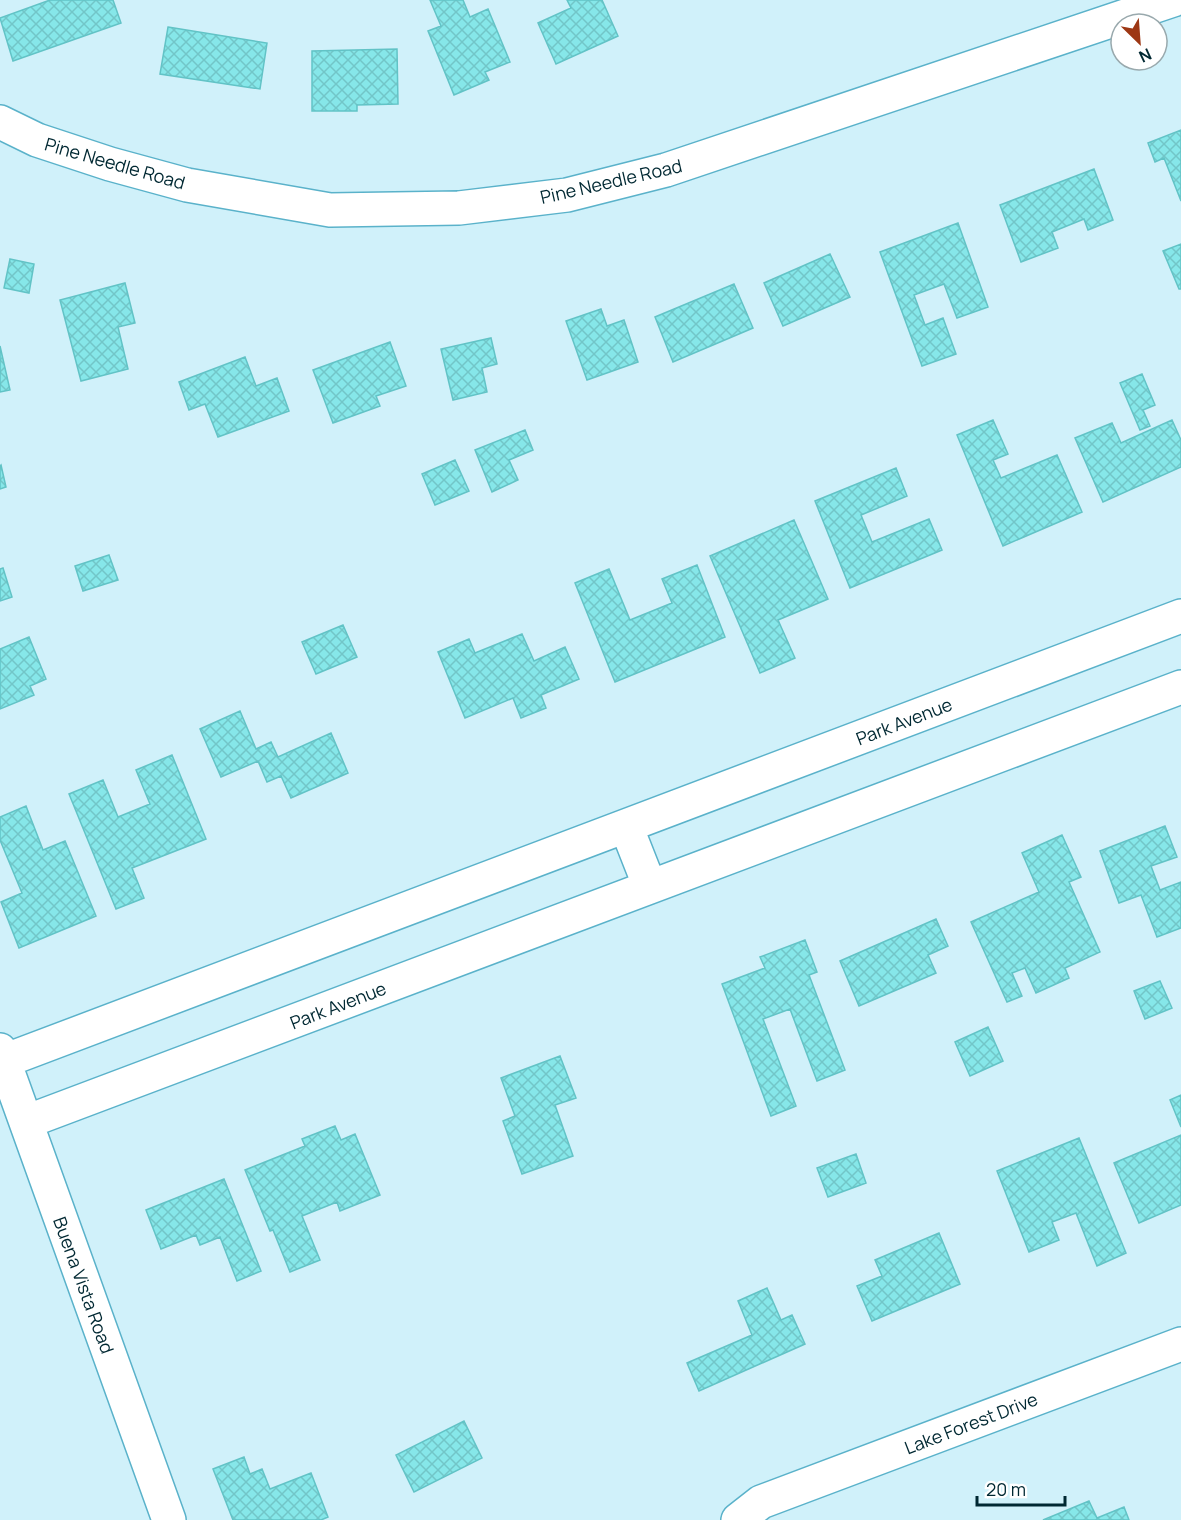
<svg xmlns="http://www.w3.org/2000/svg" width="1181" height="1520" font-family="Manrope,sans-serif">
  <style>
    .building { fill: url(#building-cross-hatch); stroke: #62c3c6; stroke-width: 1.5 }
    .lines { fill: none; stroke-linecap: round; stroke-linejoin: round }
    .minor-casing { stroke: #5ab2ca; stroke-width: 36 }
    .minor { stroke: #fff; stroke-width: 33 }
    .labels { text-anchor: middle; dominant-baseline: central; stroke-width: 4.5; stroke-linejoin: round; paint-order: stroke }
    .street-label { font-size: 18px; fill: #002832; stroke: #fff }
  </style>
  <defs>
    <pattern id="building-cross-hatch" width="8" height="8" patternUnits="userSpaceOnUse" patternTransform="scale(1.5)"><rect width="8" height="8" fill="#86e7e9"/><path d="M0 0l8 8M0 8l8-8" fill="none" stroke="#72c6c8"/></pattern>
  </defs>
  <rect width="100%" height="100%" fill="#d0f1fa"/>
  <path class="building" d="M50,0H113L121,23L13,61L0,18Z
    M430,0H463L470,17L488,9L510,62L485,72L489,80L454,95L428,31L441,26Z
    M567,0H602L618,36L556,64L538,23L571,8Z
    M168,27L267,43L260,89L160,74Z
    M397,49L398,104L357,105V111H312V51Z
    M1181,130V201L1164,158L1155,162L1148,143Z
    M1094,169L1113,220L1088,230L1084,219L1052,232L1058,248L1021,262L1000,205Z
    M958,223L988,307L957,318L944,284L914,295L925,325L943,318L956,354L922,366L880,252Z
    M1181,244V289H1179L1163,251Z
    M830,254L850,297L783,326L764,283Z
    M10,259L34,264L29,293L4,288Z
    M125,283L135,323L118,327L128,369L81,381L60,300Z
    M734,284L753,328L673,362L655,317Z
    M601,309L607,326L624,320L638,362L587,380L566,321Z
    M491,338L497,364L482,368L487,392L453,400L441,349Z
    M390,342L406,386L376,396L380,406L333,423L313,370Z
    M0,346L10,390L0,392Z
    M245,357L256,386L277,378L289,411L218,437L205,404L189,410L179,382Z
    M1142,374L1155,405L1143,410L1150,426L1140,430L1120,383Z
    M993,420L1008,454L993,460L1001,478L1057,455L1082,512L1003,546L957,435Z
    M1172,420L1181,440V467L1103,502L1075,438L1112,423L1121,443Z
    M525,430L533,450L509,460L518,480L492,492L475,450Z
    M455,460L469,491L435,505L422,474Z
    M1,465L6,487L0,489V466Z
    M896,468L907,496L861,515L872,542L929,519L942,550L850,588L815,501Z
    M794,520L828,599L778,620L795,658L760,673L710,556Z
    M109,555L118,580L83,591L75,566Z
    M697,565L725,637L615,682L575,583L609,569L630,620L672,603L662,579Z
    M3,568L12,597L0,601V569Z
    M343,625L357,657L316,674L302,642Z
    M522,634L534,661L565,647L579,679L541,695L546,708L521,718L513,698L465,718L438,652L469,639L475,653Z
    M29,637L46,679L30,686L34,695L0,709V649Z
    M240,711L256,749L271,742L278,757L331,733L348,773L291,798L281,776L267,782L258,761L221,777L200,729Z
    M172,755L206,839L132,868L144,898L116,909L69,794L103,780L118,817L150,804L136,770Z
    M26,806L43,850L65,841L96,916L19,948L1,902L22,893L0,840V817Z
    M1165,826L1177,857L1151,866L1160,890L1181,882V928L1157,937L1141,895L1119,903L1100,851Z
    M1062,835L1081,877L1069,882L1100,952L1065,968L1069,978L1036,993L1025,968L1012,973L1022,996L1007,1002L971,922L1039,892L1022,853Z
    M936,919L948,946L928,955L936,973L859,1006L840,961Z
    M805,940L817,972L809,975L845,1070L817,1081L790,1009L763,1019L796,1106L771,1116L722,984L765,968L760,957Z
    M1160,981L1172,1008L1145,1019L1134,991Z
    M988,1027L1003,1061L970,1076L955,1042Z
    M560,1056L576,1098L555,1105L573,1156L522,1174L503,1121L515,1116L501,1078Z
    M1181,1095V1127L1170,1100Z
    M335,1126L341,1140L355,1134L380,1195L340,1211L337,1202L302,1216L320,1260L290,1272L273,1230L270,1231L245,1170L305,1146L302,1139Z
    M1181,1135V1205L1139,1223L1114,1163Z
    M1079,1138L1126,1253L1097,1266L1076,1213L1052,1222L1059,1240L1029,1252L997,1171Z
    M856,1154L866,1183L828,1197L817,1168Z
    M224,1179L261,1271L237,1281L220,1237L200,1245L196,1235L161,1249L146,1210Z
    M939,1233L960,1284L872,1321L857,1286L882,1276L875,1260Z
    M767,1288L781,1320L792,1315L805,1344L699,1391L687,1363L752,1335L738,1301Z
    M464,1421L482,1458L414,1492L396,1455Z
    M244,1457L250,1474L262,1469L270,1489L311,1473L328,1517L321,1520H233L213,1469Z
    M1089,1501L1097,1518L1124,1507L1129,1520H1043Z"/>
  <g class="lines">
    <defs>
      <path id="minor" d="M0,122L37,140L110,164L187,185L330,210L459,208L567,195L666,170L1173,0
        M626,826L650,887
        M0,1050L169,1520
        M4,1061L1181,616
        M26,1122L1181,687
        M738,1520L761,1502L1181,1344"/>
    </defs>
    <use href="#minor" class="minor-casing"/>
    <use href="#minor" class="minor"/>
  </g>
  <g class="labels">
    <g class="street-label">
      <text transform="translate(115 163) rotate(16)">Pine Needle Road</text>
      <text transform="translate(611 181) rotate(-13)">Pine Needle Road</text>
      <text transform="translate(904 721) rotate(-21)">Park Avenue</text>
      <text transform="translate(338 1005) rotate(-21)">Park Avenue</text>
      <text transform="translate(84 1285) rotate(70)">Buena Vista Road</text>
      <text transform="translate(971 1423) rotate(-21)">Lake Forest Drive</text>
    </g>
  </g>
  <g transform="translate(1139 42) rotate(155)"><circle r="28" fill="#ffffff" stroke="#99a9ad" stroke-width="1.5"/>
  <path d="M0-4.5L10 22L0 15L-10 22Z" fill="#9d3714"/>
  <text y="-9" font-size="16" font-weight="bold" text-anchor="middle" fill="#002832">N</text>
  </g>
  <path d="M977 1496v9h88v-9" fill="none" stroke="#002832" stroke-width="3"/>
  <text x="986" y="1496" font-size="18" fill="#002832" stroke="#ffffff" stroke-width="4.5" paint-order="stroke">20 m</text>
</svg>
